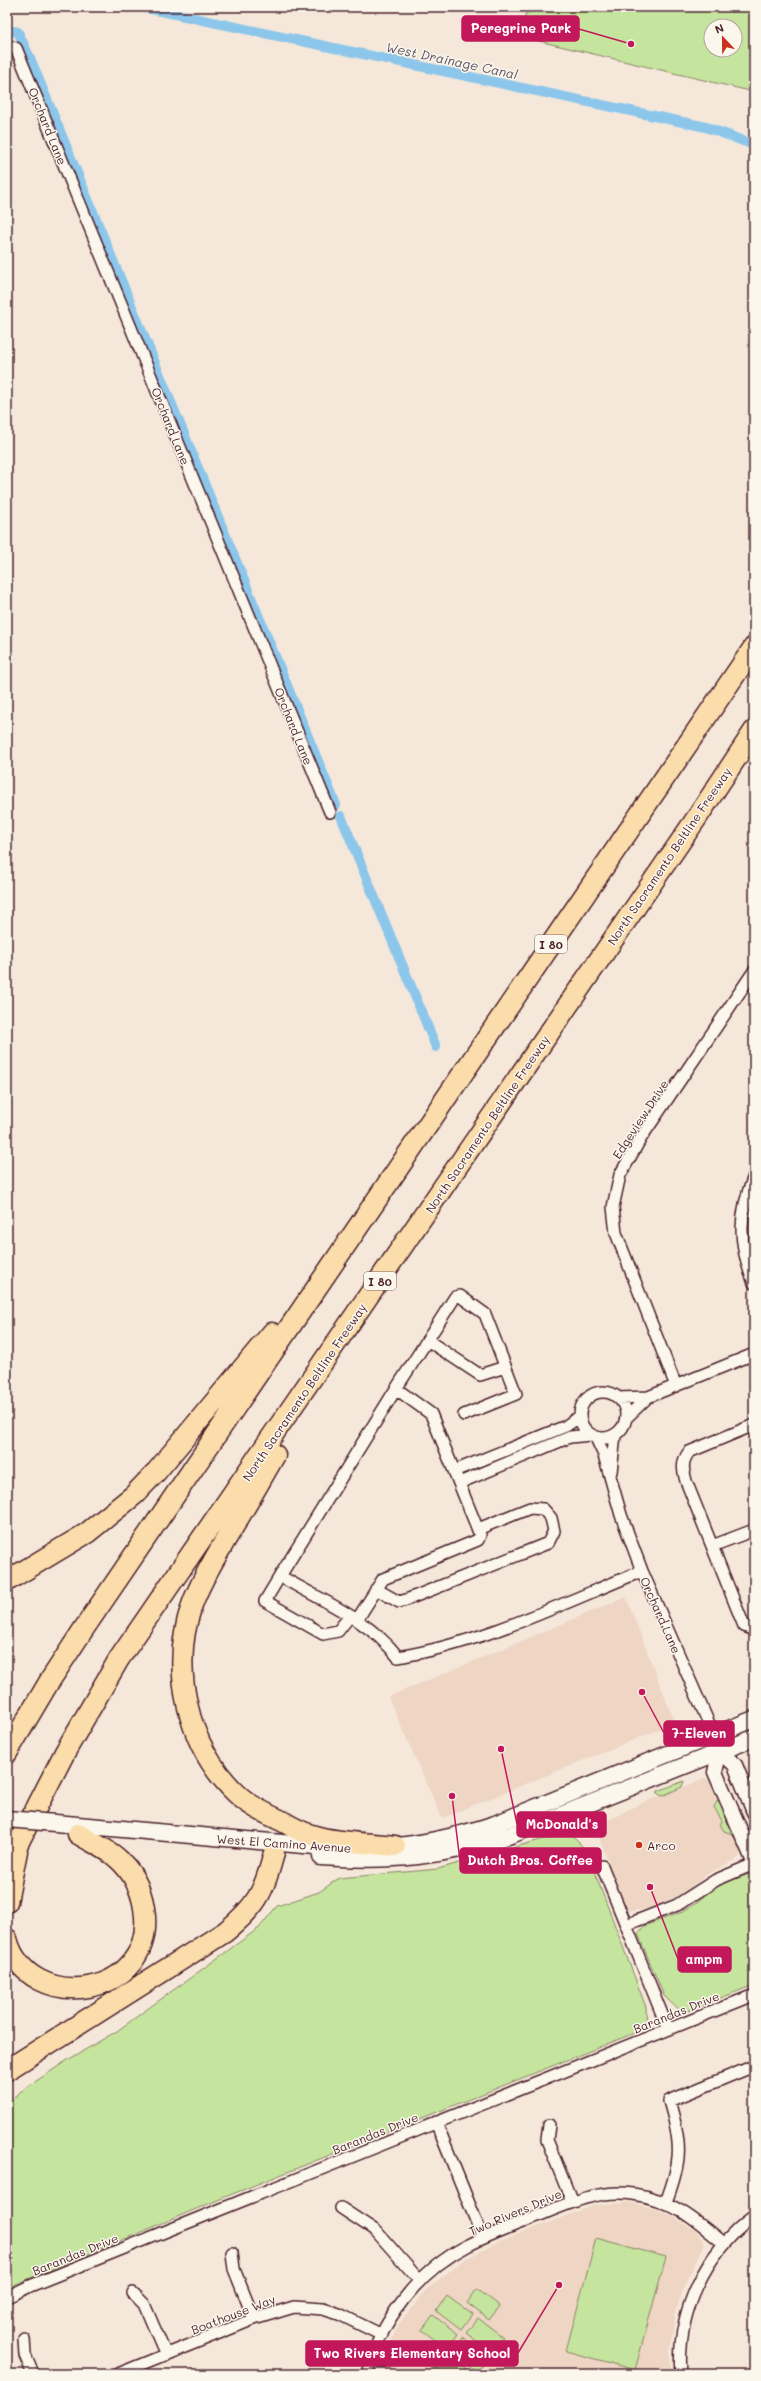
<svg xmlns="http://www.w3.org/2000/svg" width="761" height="2381" font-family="Mali,sans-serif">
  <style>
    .built { fill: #eed5c4 }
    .green { fill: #c5e59e; stroke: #888264; fill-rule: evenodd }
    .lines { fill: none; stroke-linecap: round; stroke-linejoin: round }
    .canal { stroke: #8cc6eb; stroke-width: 10 }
    .minor-casing { stroke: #4a1f2b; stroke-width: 14 }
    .tertiary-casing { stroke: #4a1f2b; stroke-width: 17 }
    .secondary-casing { stroke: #4a1f2b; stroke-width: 19 }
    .motorway-casing { stroke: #4a1f2b; stroke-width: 23 }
    .minor { stroke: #fbf7ec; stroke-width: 11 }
    .tertiary { stroke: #fbf7ec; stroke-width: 14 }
    .secondary { stroke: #fbf7ec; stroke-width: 16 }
    .motorway { stroke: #fbddab; stroke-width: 20 }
    .secondary-bridge-casing { stroke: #4a1f2b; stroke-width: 19; stroke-linecap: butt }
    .secondary-bridge { stroke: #fbf7ec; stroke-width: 16 }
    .poi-dot { fill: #c8321e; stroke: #fbf7ec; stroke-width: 1.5 }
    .labels { text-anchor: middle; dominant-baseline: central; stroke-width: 3; stroke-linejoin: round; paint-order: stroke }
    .shield { fill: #fbf7ec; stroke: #7f6065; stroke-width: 1 }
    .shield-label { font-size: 11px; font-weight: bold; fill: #4a1f2b }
    .street-label { font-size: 12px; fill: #4a1f2b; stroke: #fbf7ec }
    .poi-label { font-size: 12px; fill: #4a1f2b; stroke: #fbf7ec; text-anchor: start }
    .water-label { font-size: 13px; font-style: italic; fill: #5e5165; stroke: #fbf7ec }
    .leader { fill: none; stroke: #c2185b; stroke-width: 1.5 }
    .callout-dot { fill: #c2185b; stroke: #fbf7ec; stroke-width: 1.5 }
    .callout { fill: #c2185b; stroke: #c2185b; stroke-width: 1.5 }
    .callout-label { font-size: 13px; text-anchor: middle; font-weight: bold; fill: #fff }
  </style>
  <rect width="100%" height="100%" fill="#f5e8da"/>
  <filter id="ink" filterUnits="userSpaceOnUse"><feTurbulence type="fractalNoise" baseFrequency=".025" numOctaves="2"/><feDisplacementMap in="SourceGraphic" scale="8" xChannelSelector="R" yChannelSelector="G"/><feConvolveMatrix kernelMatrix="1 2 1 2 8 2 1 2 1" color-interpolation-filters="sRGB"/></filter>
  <g filter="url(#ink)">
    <path class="built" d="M626,1597L675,1723L442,1818L388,1697Z
      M707,1778L726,1803L741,1848L739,1858L709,1873L685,1892L649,1909L628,1911L599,1838V1832L607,1821L639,1804Z
      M630,2202L665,2212L696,2231L705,2244L687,2279L676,2310L670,2351L671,2374H380L385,2355L398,2325L425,2291L463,2260L508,2238L595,2205Z"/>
    <path class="green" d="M542,7H754V92L526,38L525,14ZM711,26H735V50H711Z
      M684,1781L682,1787L662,1796L657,1793L658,1791Z
      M718,1800L732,1834L724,1831L720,1824L722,1821L714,1807Z
      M568,1832L586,1850L646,2007L647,2028L225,2197L7,2288V2105L20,2092L66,2061L117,2031L259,1928L277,1906L319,1892L339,1878L438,1869Z
      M749,1874L754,1884V1985L682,2013L664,1996L638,1934L644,1926L682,1912L696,1903L715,1886Z
      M596,2238L666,2257L635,2370L566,2351Z
      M477,2289L500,2306L489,2320L467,2303Z
      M447,2295L473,2314L461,2330L436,2311Z
      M433,2315L458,2334L447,2349L422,2330Z
      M478,2318L503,2337L491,2352L466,2333Z
      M463,2337L488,2357L477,2372L452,2353Z
      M446,2354L473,2374H431Z"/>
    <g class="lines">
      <path class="canal" d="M142,7L706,127L754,145
        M12,31L18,32L30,58L336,805
        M341,816L436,1047"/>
      <defs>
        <path id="minor" d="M7,46L16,48L330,812
          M754,1176C738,1215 738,1243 754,1283
          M427,1340L480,1375L505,1367
          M676,1386L616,1233L613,1207L620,1175L641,1138L754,971
          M394,1392L455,1297L460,1296L485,1314L516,1394L464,1415
          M580 1415a23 23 0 1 1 46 0a23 23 0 1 1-46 0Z
          M618,1398L648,1397L754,1354
          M626,1418L648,1397
          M754,1425L689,1452C681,1462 683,1470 686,1481L744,1626L754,1630
          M596,1438L604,1455L621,1515L642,1571L714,1735
          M454,1471L566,1426L580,1416
          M611,1472L615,1435
          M459,1483L570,1437L591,1435
          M712,1546L754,1530
          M280,1576L265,1601L323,1634L338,1631L349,1617
          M376,1589L399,1602L406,1600L548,1543L554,1531L551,1518L543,1509L530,1508L478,1529
          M357,1620L383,1579L478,1540L480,1535L431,1414L402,1393L394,1392L280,1576C320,1600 369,1619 398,1657C483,1643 563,1603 642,1571
          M602,1866L626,1925L677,1905L716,1880L754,1864
          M626,1925L668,2029
          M436,2122L483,2238
          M549,2125L547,2140L572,2202
          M666,2202C682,2160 682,2144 669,2101L754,2066
          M341,2208L376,2231L420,2281
          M232,2253L234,2269L254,2319
          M133,2293L144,2304L166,2355
          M7,2297L30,2286L754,1995
          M24,2339L25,2355L33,2374
          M118,2374L254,2319L294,2307L323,2309L339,2314L382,2335
          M367,2374C380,2321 418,2271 467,2246C490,2234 515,2225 540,2215C569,2203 600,2189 633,2194C671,2199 696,2220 724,2244
          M681,2374C676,2313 705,2252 754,2216"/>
        <path id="tertiary" d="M718,1745L720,1751L735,1765L754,1812
          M720,1751L715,1772L754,1862"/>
        <path id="secondary" d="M55,1823L338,1848
          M383,1847C422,1845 458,1836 495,1824L754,1719
          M321,1857C392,1862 444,1857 511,1835L754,1738"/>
        <path id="motorway" d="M275,1455C259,1483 243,1511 226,1539C214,1560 200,1582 192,1605C170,1668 187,1746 236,1793C248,1805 266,1814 282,1821C292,1827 303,1833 315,1836C339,1843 370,1843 395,1846
          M7,1581L87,1533L134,1495L157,1471L272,1333
          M7,1753L49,1682L85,1627L754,647
          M7,1865L65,1752L119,1659L698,816L754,731
          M7,1902L17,1851
          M7,1939C28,2017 159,1999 144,1908C141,1889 132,1871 117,1858C106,1848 91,1842 78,1834
          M7,2070L225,1932C257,1906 264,1892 274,1853"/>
      </defs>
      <use href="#minor" class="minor-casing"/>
      <use href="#tertiary" class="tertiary-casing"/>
      <use href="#secondary" class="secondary-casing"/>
      <use href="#motorway" class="motorway-casing"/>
      <use href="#minor" class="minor"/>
      <use href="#tertiary" class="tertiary"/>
      <use href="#secondary" class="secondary"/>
      <use href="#motorway" class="motorway"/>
      <defs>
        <path id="secondary-bridge" d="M7,1819L55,1823"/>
      </defs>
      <use href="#secondary-bridge" class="secondary-bridge-casing"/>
      <use href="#secondary-bridge" class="secondary-bridge"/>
    </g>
  </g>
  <circle class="poi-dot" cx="639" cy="1845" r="4"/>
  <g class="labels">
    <g class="shield">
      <rect x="535" y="935" width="32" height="18" rx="3"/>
      <rect x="364" y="1272" width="32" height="18" rx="3"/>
    </g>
    <g class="shield-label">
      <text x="551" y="944">I 80</text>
      <text x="380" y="1281">I 80</text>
    </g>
    <g class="street-label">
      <text transform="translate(48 126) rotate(68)">Orchard Lane</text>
      <text transform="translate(171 426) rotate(68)">Orchard Lane</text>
      <text transform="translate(294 726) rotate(68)">Orchard Lane</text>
      <text transform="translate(669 856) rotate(-56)">North Sacramento Beltline Freeway</text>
      <text transform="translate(640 1119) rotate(-57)">Edgeview Drive</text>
      <text transform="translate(487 1124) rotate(-56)">North Sacramento Beltline Freeway</text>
      <text transform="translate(304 1392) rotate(-56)">North Sacramento Beltline Freeway</text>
      <text transform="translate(661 1615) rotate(66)">Orchard Lane</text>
      <text transform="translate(284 1843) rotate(4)">West El Camino Avenue</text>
      <text transform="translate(676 2012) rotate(-22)">Barandas Drive</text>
      <text transform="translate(375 2133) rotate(-22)">Barandas Drive</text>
      <text transform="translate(515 2212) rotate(-23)">Two Rivers Drive</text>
      <text transform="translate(75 2254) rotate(-22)">Barandas Drive</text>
      <text transform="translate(233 2314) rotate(-21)">Boathouse Way</text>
    </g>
    <g class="poi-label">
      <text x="647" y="1845">Arco</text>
    </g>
    <g class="water-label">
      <text transform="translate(452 60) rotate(12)">West Drainage Canal</text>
    </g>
  </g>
  <path class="leader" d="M631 44L579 29M642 1692L664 1733M501 1749L517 1824M452 1796L460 1861M650 1887L678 1959M559 2285L518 2353"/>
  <g class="callout-dot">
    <circle cx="631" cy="44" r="4"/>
    <circle cx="642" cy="1692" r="4"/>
    <circle cx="501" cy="1749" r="4"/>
    <circle cx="452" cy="1796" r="4"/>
    <circle cx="650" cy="1887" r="4"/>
    <circle cx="559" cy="2285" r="4"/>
  </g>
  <g class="callout">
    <rect x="462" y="16" width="117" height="25" rx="4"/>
    <rect x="664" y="1721" width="70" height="25" rx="4"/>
    <rect x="517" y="1812" width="89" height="25" rx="4"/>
    <rect x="460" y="1848" width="141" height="25" rx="4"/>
    <rect x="678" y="1947" width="53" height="25" rx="4"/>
    <rect x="306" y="2341" width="212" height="25" rx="4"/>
  </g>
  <g class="callout-label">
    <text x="521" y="33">Peregrine Park</text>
    <text x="699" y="1738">7-Eleven</text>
    <text x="562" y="1829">McDonald's</text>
    <text x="530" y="1865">Dutch Bros. Coffee</text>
    <text x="704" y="1964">ampm</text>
    <text x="412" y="2358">Two Rivers Elementary School</text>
  </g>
  <rect width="761" height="2381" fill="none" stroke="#fbf7ec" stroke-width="24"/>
  <rect x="12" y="12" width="737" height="2357" fill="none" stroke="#4a1f2b" stroke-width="1.5" filter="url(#ink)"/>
  <g transform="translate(723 38) rotate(338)"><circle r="19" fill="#fbf7ec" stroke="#b4a19f"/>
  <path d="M0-3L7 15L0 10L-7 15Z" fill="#c8321e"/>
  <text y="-6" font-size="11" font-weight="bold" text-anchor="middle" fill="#4a1f2b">N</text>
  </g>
</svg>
